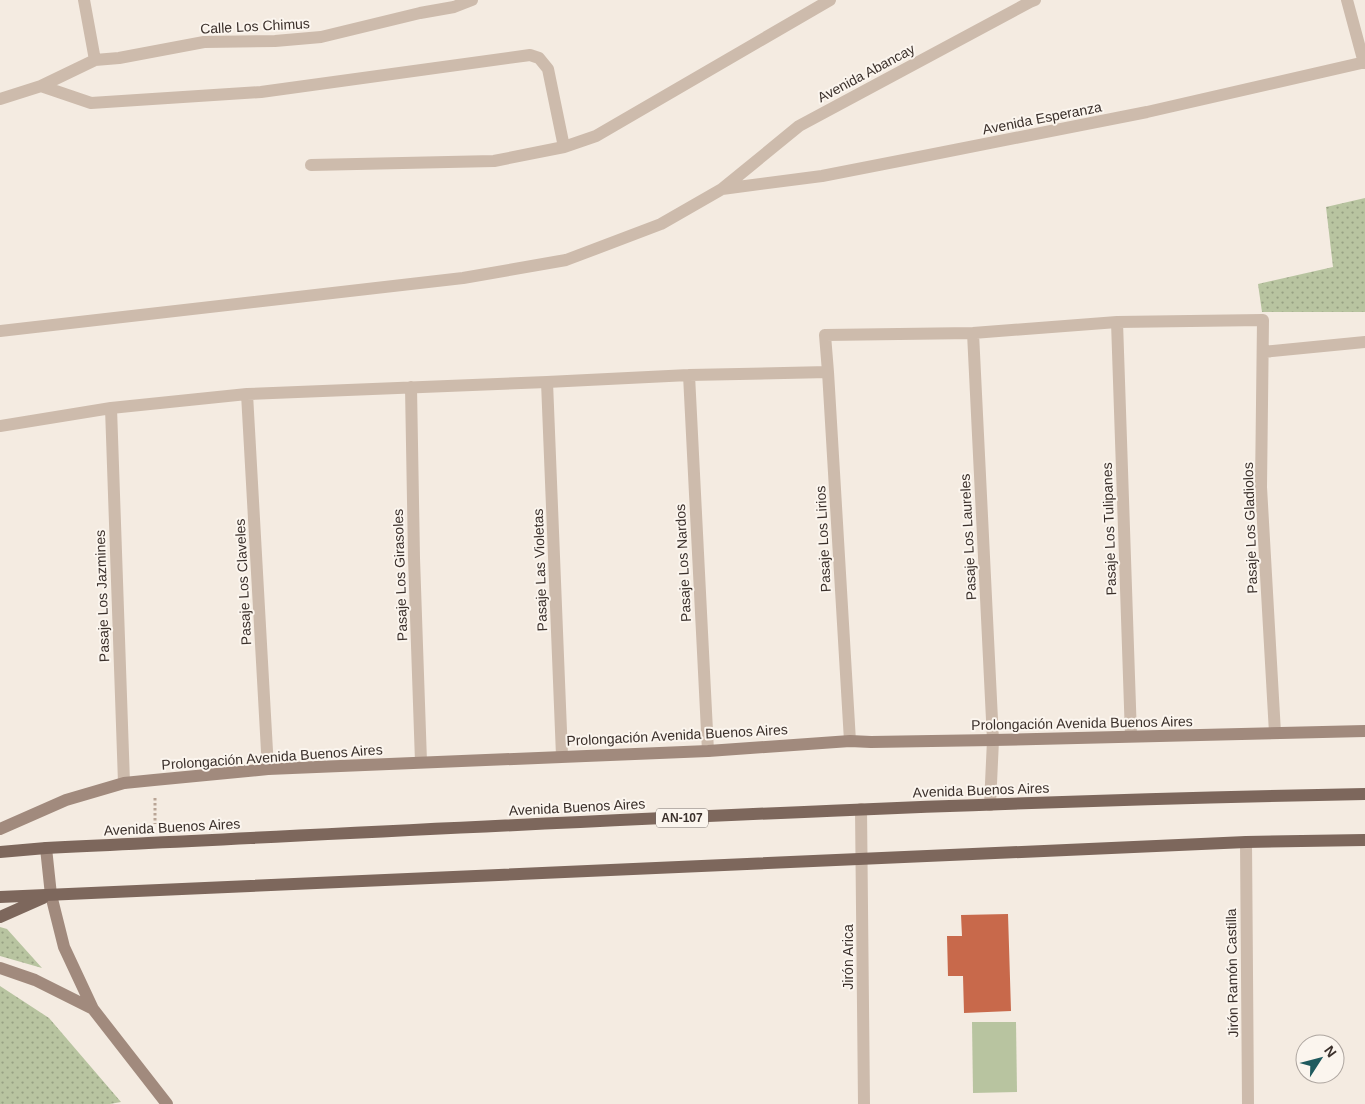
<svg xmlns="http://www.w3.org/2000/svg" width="1365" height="1104" font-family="Arial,sans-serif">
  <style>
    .green { fill: url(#green-dots) }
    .pitch { fill: #b8c4a0 }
    .building { fill: #c8694b }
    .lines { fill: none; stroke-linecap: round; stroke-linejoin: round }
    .path { stroke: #b9a596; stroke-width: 3; stroke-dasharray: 2.5 2.5; stroke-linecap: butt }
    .street { stroke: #cdbbac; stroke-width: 12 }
    .secondary { stroke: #a18a7d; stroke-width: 12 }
    .primary { stroke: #7d675c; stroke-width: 12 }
    .labels { text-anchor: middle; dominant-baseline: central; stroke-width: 4; stroke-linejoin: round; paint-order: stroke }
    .shield { fill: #fbf5ee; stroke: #756b66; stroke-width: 1 }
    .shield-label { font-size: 12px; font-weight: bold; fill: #3b302b }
    .street-label { font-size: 14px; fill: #3b302b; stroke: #fbf5ee }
  </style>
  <defs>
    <pattern id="green-dots" width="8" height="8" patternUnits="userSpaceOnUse" patternTransform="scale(1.25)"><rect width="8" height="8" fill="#b8c4a0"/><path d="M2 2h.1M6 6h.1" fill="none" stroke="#97a083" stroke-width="1.8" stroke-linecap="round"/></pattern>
  </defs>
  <rect width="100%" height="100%" fill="#f4ebe1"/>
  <path class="green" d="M1365,198V312H1262L1258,284L1333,267L1326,207Z
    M0,927L7,929L42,968L0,956Z
    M0,986L49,1018L121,1102L110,1104H0Z"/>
  <path class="pitch" d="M972,1022H1016L1017,1092L973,1093Z"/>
  <path class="building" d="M1008,914L1011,1011L964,1013L963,976H948L947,936H962L961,915Z"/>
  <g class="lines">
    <path class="path" d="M155,798V824"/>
    <path class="street" d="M84,0L95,60
      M1347,0L1364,63
      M41,86L91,103L261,92L530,55L539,58L548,69L564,147
      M0,99L41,86L95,60L119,58L204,42L275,41L321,37L420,13L454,7L472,0
      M311,165L494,161L564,147L596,136L830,0
      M722,189L822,176L909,159L1147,112L1365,62
      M1117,322L1131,736
      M0,331L463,278L566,260L661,224L722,189L799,126L1030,2L1035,0
      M973,333L993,740L990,805
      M1263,352L1365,342
      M689,375L708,751
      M547,382L562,756
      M411,387L414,558L421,762
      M247,394L268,769
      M111,408L124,783
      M0,426L111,408L247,394L547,382L689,375L828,372
      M850,741L828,372L825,335L973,333L1117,322L1263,320L1261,487L1275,733
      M861,809L864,1104
      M1246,842L1248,1104"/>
    <path class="secondary" d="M0,829L66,800L124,783L154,780L268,769L708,751L850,741L871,742L993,740L1365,731
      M46,848L51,895L64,947L93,1009L167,1104
      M0,968L35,980L93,1009"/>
    <path class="primary" d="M0,852L46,848C486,827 925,802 1365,794
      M0,897L1246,842L1365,840
      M0,917L43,898"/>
  </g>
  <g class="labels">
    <rect class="shield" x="656" y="808.5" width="52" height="19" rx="4"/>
    <g class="shield-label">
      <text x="682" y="818">AN-107</text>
    </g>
    <g class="street-label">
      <text transform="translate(255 26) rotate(-3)">Calle Los Chimus</text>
      <text transform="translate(866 73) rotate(-28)">Avenida Abancay</text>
      <text transform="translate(1042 118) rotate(-11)">Avenida Esperanza</text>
      <text transform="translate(1250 528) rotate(-92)">Pasaje Los Gladiolos</text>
      <text transform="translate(1109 529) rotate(-92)">Pasaje Los Tulipanes</text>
      <text transform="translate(968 537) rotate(-93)">Pasaje Los Laureles</text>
      <text transform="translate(823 539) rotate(-93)">Pasaje Los Lirios</text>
      <text transform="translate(683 563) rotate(-93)">Pasaje Los Nardos</text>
      <text transform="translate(540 570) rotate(-92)">Pasaje Las Violetas</text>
      <text transform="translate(400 575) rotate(-92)">Pasaje Los Girasoles</text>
      <text transform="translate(243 582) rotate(-93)">Pasaje Los Claveles</text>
      <text transform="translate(102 596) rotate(-92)">Pasaje Los Jazmines</text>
      <text transform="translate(1082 723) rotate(-1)">Prolongación Avenida Buenos Aires</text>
      <text transform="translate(677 735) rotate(-3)">Prolongación Avenida Buenos Aires</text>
      <text transform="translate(272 757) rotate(-4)">Prolongación Avenida Buenos Aires</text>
      <text transform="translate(981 790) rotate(-2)">Avenida Buenos Aires</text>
      <text transform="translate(577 807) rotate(-3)">Avenida Buenos Aires</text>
      <text transform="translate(172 827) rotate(-3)">Avenida Buenos Aires</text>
      <text transform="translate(848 957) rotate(-90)">Jirón Arica</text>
      <text transform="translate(1232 973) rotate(-91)">Jirón Ramón Castilla</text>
    </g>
  </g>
  <g transform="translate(1320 1059) rotate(54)"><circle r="24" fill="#fbf5ee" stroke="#aea6a0"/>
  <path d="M0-4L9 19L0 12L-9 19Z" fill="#1f5a5e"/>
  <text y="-8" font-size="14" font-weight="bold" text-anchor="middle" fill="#3b302b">N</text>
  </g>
</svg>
